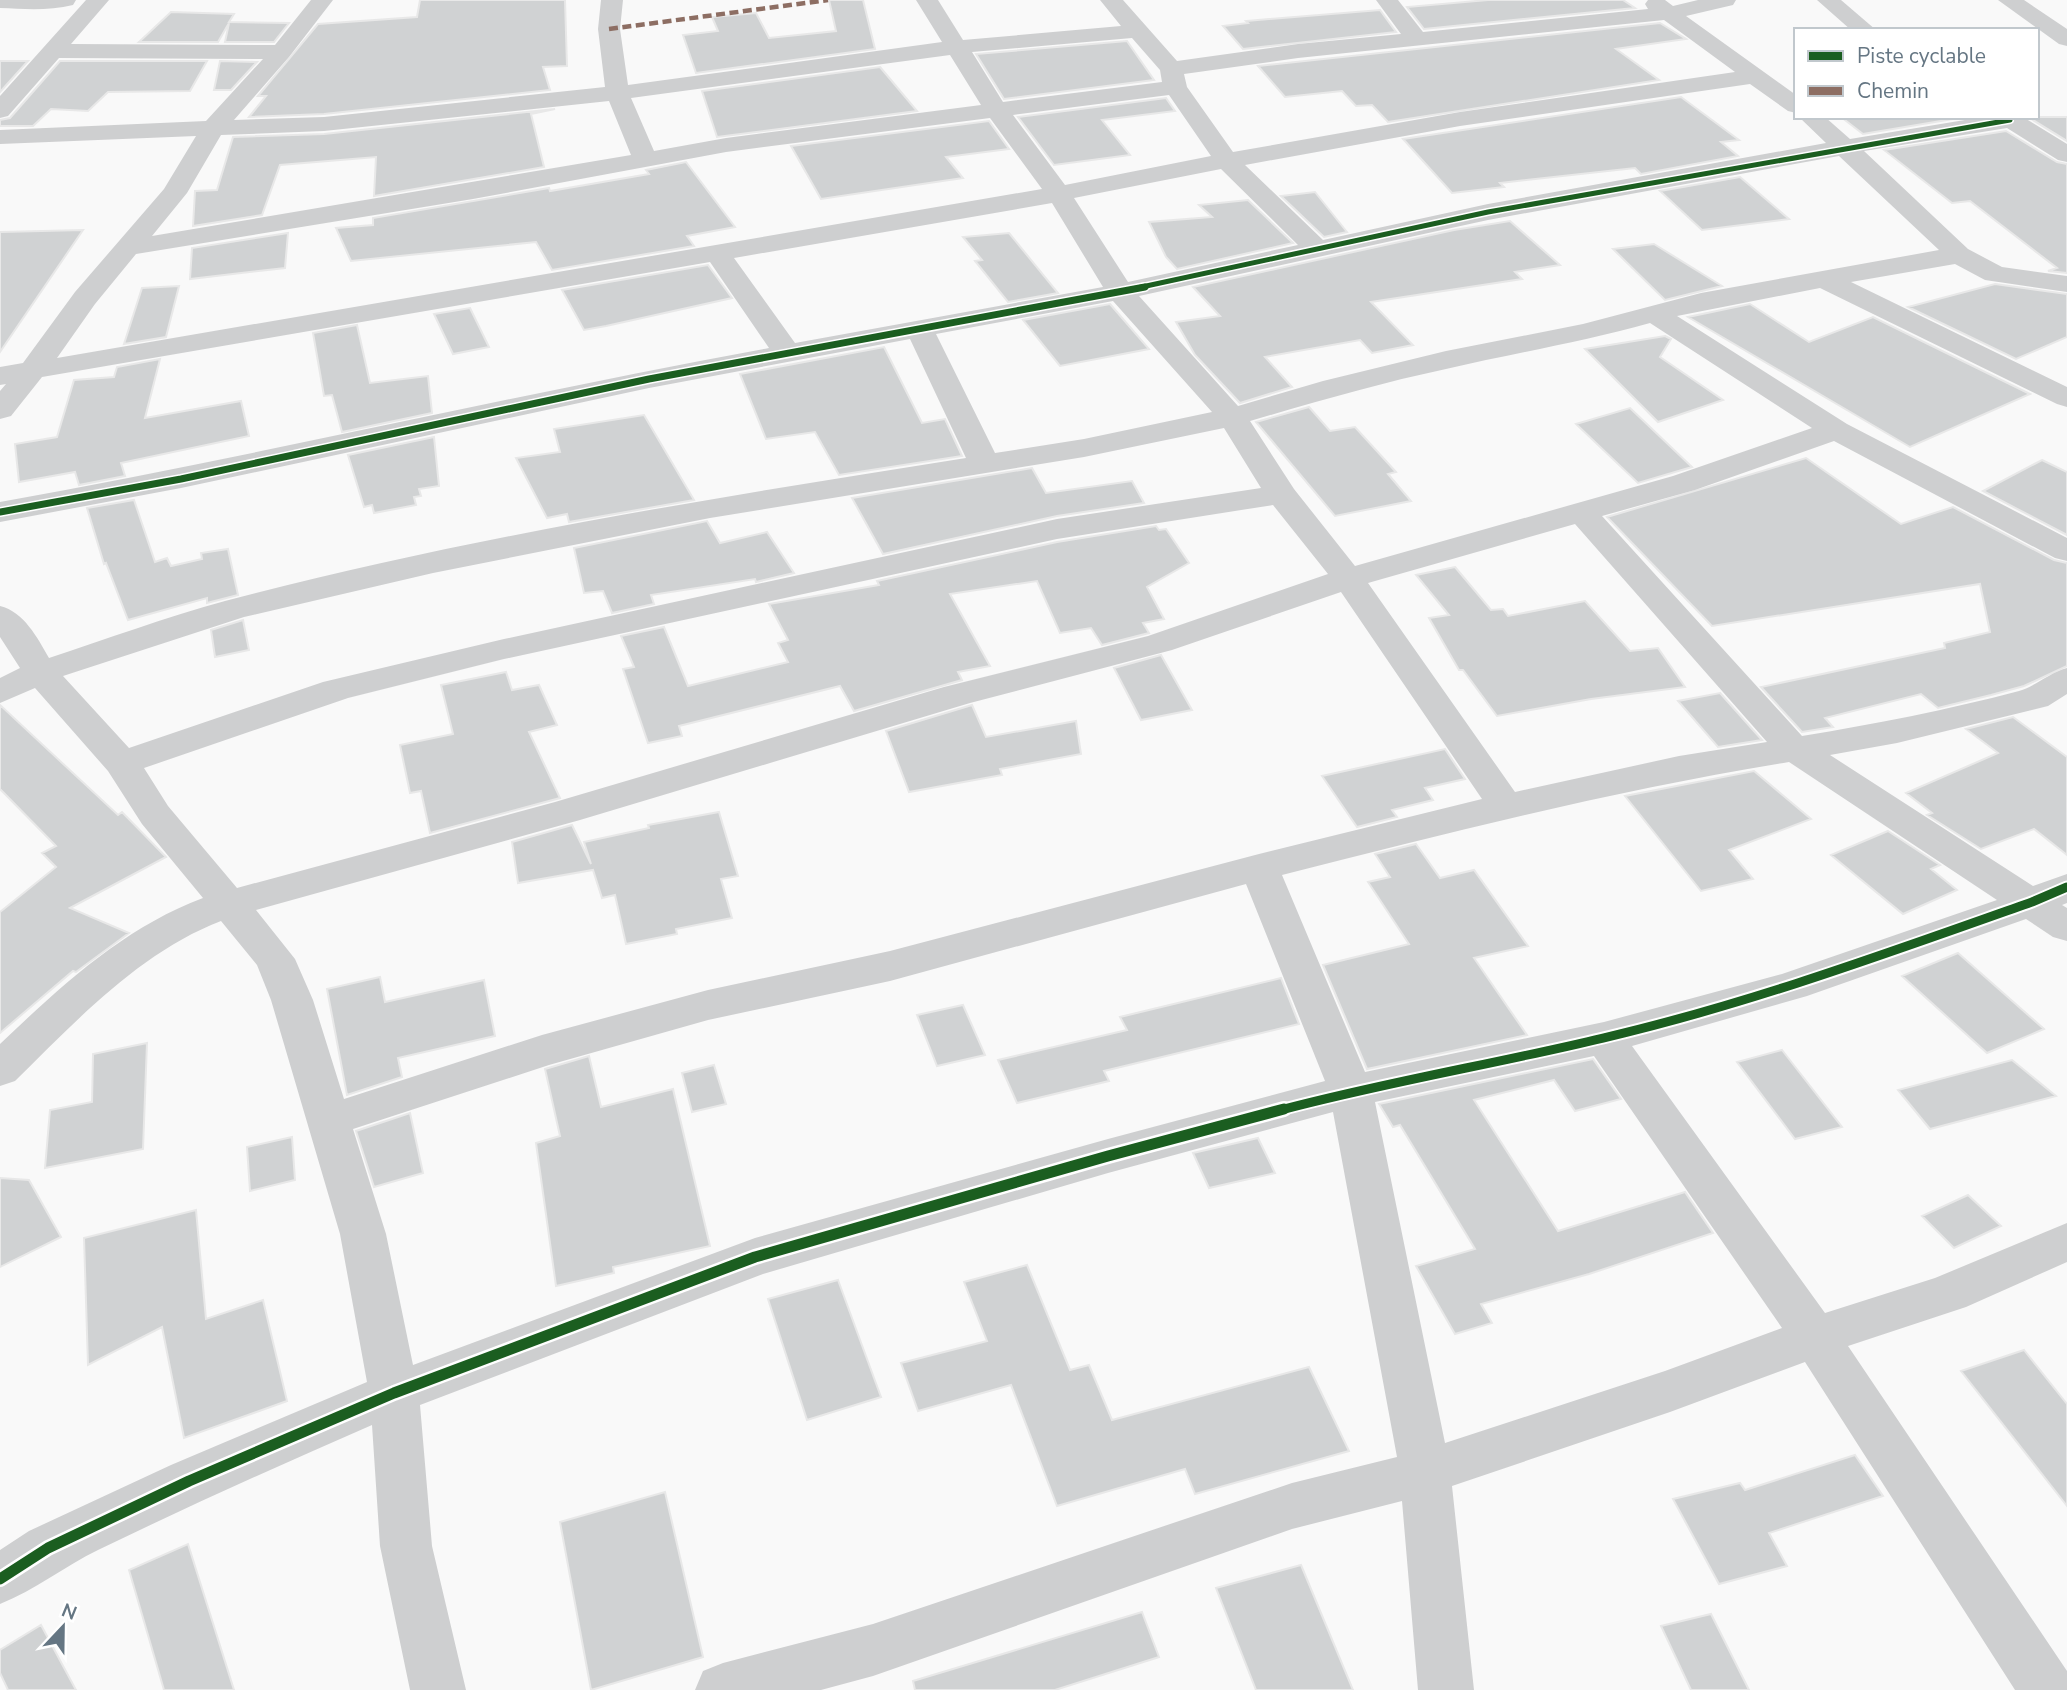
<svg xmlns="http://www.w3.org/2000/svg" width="2067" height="1690" font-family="'Nunito Sans',sans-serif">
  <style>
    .building { fill: #d0d2d3; stroke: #e8e8e8; stroke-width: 2 }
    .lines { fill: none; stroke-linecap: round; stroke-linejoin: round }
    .street { fill: #cecfd0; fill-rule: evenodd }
    .quiet { stroke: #8d6e63; stroke-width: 4.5; stroke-dasharray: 9 4.5; stroke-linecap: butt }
    .cycleway-far3-casing { stroke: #fff; stroke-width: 8 }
    .cycleway-far2-casing { stroke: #fff; stroke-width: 10 }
    .cycleway-far1-casing { stroke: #fff; stroke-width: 13 }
    .cycleway-casing { stroke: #fff; stroke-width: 16 }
    .cycleway-far3 { stroke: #1b5e20; stroke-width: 5 }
    .cycleway-far2 { stroke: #1b5e20; stroke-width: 7 }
    .cycleway-far1 { stroke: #1b5e20; stroke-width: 9 }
    .cycleway { stroke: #1b5e20; stroke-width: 11 }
  </style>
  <rect width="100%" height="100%" fill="#f9f9f9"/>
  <path class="building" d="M420,0H565L567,66L543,67L550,90L324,114L249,117L266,96H258L318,24L417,17Z
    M829,0H863L875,49L696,73L683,35L718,31L712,17L756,13L769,38L836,31Z
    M1488,0H1623L1635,8L1424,29L1407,7Z
    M1380,10L1396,32L1243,49L1223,26L1248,23L1246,21Z
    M171,12L234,14L229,22L289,23L274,42H225L229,23L218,42H139Z
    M1660,23L1686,39L1616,49L1659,80L1388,122L1372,105L1356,106L1342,91L1285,97L1258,66Z
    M1127,41L1154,80L1004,99L976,54Z
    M0,61H28L0,92Z
    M60,61H207L190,91L108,92L88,111L51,109L33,126H0V120L10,118Z
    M220,61L257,62L231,90H214Z
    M880,67L917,111L717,137L702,91Z
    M1681,97L1739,140L1721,142L1738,156L1641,174L1635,168L1500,183L1504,187L1452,193L1403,139Z
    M1166,98L1175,111L1102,120L1130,155L1054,165L1018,117Z
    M555,109L531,114L544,167L374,196L376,157L280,165L262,215L193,226L195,191L217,190L233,137L324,134Z
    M1841,117H1965L1863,134Z
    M2028,117H2067V141Z
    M989,121L1009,149L946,157L963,178L821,199L791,146Z
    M2006,131L2057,162L2067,164V273L2048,271L2057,268L1970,201L1952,203L1884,150Z
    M686,162L735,227L687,236L694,246L552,270L536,242L351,261L336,228L373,225V218L549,188L550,191L649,174L646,170Z
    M1740,177L1789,219L1702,230L1660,191Z
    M1315,192L1347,232L1324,237L1281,196Z
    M1248,200L1293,243L1177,269L1166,257L1149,222L1212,217L1199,205Z
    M1510,221L1560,265L1515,272L1522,279L1371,302L1413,345L1372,353L1360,340L1265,357L1292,387L1240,403L1195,355L1176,322L1220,316L1193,287L1454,230Z
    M83,230L0,352V232Z
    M288,233L285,268L190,279L192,248Z
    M1009,233L1058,293L1008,302L975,261L982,260L963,237Z
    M1654,244L1722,286L1665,300L1613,249Z
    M708,265L732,298L606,326L584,330L562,290Z
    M1995,284L2067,294V337L2016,359L1908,307Z
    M179,286L166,337L124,344L142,288Z
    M1110,304L1149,349L1060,366L1023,320Z
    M1750,304L1809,342L1873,317L2030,394L1910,447L1688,317Z
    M470,308L489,347L453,354L434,314Z
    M357,325L370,383L428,376L432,413L342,432L332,395L324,396L313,333Z
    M1665,336L1671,339L1660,357L1723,400L1658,422L1585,349Z
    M884,347L922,423L945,419L962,456L839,475L815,432L766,439L740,374Z
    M160,359L145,418L241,401L249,436L121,463L125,476L79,485L75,472L19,482L15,444L57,437L74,380L114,377L117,367Z
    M1309,407L1330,431L1355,427L1396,472L1388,474L1411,501L1335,516L1256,422Z
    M1630,408L1692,467L1638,483L1576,424Z
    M644,415L694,500L569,522L567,514L547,518L516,458L560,452L554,429Z
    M434,437L439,486L419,489L421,496L414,497L416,505L374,513L372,505L364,507L348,455Z
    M1806,458L1901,524L1953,507L2054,560L2067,563V666L2024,686L1991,695L1938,708L1921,694L1825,718L1833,727L1802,732L1761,687L1945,648L1944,643L1990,632L1980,584L1712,626L1607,517Z
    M2042,460L2067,472V535L1983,491Z
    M1032,468L1046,493L1132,481L1144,503L1057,516L883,554L852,498Z
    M134,500L155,562L167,558L171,566L202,559L201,553L228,549L238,595L207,603V598L128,620L106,563L104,564L87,508Z
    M707,521L720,543L767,532L794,573L756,582L755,579L651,595L654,604L612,613L603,591L584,593L574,548Z
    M1156,526L1159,530L1166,529L1189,563L1147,587L1164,619L1143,623L1149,633L1102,645L1091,628L1060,633L1037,581L950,594L990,666L958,672L962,680L854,711L840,686L679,726L682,736L648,743L623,669L634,667L621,636L664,627L688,686L788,662L778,643L788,640L769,604L879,585L877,581L1057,542Z
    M1455,567L1491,610L1503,609L1508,616L1585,601L1630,651L1658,648L1685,687L1591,699L1497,716L1463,670H1459L1429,618L1449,615L1416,575Z
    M243,620L249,650L215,657L211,630Z
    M1161,655L1192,710L1141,720L1114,668Z
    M506,672L512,690L539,685L557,725L529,732L560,798L430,833L421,791L410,793L400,745L453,734L441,685Z
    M1720,693L1762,740L1718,747L1678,701Z
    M0,705L118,815L122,812L166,857L70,908L129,933L76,972L73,971L0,1033V912L56,867L42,853L56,846L0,789Z
    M972,705L986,737L1076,721L1081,754L1000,769L1002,775L909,792L886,731Z
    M2013,717L2067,757V855L2034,829L1981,849L1927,815L1932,813L1906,793L1998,753L1966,729Z
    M1445,749L1465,779L1425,788L1433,800L1392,810L1397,817L1357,827L1322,776Z
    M1754,771L1811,819L1729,850L1753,879L1701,891L1625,796Z
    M719,812L738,876L721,879L732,918L676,929L677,934L626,944L615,895L602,898L593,870L518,883L512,842L572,825L591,864L584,842L649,828L648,825Z
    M1888,831L1940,865L1931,869L1957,890L1903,914L1831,855Z
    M1416,844L1440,878L1474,870L1528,946L1474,958L1527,1035L1367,1069L1323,965L1409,944L1368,882L1390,877L1375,854Z
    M1958,953L2044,1029L1987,1053L1902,976Z
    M380,977L385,1002L484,980L495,1036L398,1058L402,1077L347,1095L327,989Z
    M1281,978L1299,1024L1104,1071L1109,1081L1017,1103L998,1060L1127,1030L1120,1017Z
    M963,1005L985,1055L937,1066L917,1015Z
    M147,1043L143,1149L45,1168L50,1110L92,1102L93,1054Z
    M1782,1050L1789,1059L1842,1127L1795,1139L1737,1062Z
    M589,1056L601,1107L673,1089L710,1246L613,1267L614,1273L556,1286L536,1143L560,1136L545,1069Z
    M1593,1059L1621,1099L1575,1111L1554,1080L1474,1100L1558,1231L1685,1192L1713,1233L1589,1274L1481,1304L1492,1323L1455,1334L1416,1266L1475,1249L1400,1125L1393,1127L1379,1104Z
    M2012,1060L2056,1096L1930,1129L1898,1090Z
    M714,1065L726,1104L692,1112L682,1073Z
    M410,1113L423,1173L374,1187L356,1131Z
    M292,1137L295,1180L250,1191L247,1147Z
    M1258,1138L1275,1173L1209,1188L1193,1153Z
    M0,1178L29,1180L61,1237L0,1267Z
    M1968,1195L2001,1226L1954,1248L1922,1216Z
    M196,1210L206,1319L263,1300L287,1401L184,1438L162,1327L88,1365L84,1238Z
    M1027,1265L1070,1370L1089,1365L1112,1420L1309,1367L1349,1451L1195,1494L1185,1469L1057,1506L1011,1385L918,1411L901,1363L987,1341L964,1282Z
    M838,1280L881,1397L807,1420L768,1299Z
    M2024,1350L2067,1404V1506L1961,1371Z
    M1855,1455L1883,1496L1769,1533L1787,1566L1719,1584L1673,1499L1740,1483L1745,1490Z
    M665,1492L703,1657L591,1690L560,1522Z
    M188,1544L234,1690H164L129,1570Z
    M1301,1565L1353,1690H1256L1216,1588Z
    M1142,1612L1159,1657L1055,1690H915L913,1681Z
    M1711,1614L1749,1690H1691L1661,1626Z
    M41,1625L76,1690H8L0,1673V1650Z"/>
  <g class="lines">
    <path class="street" d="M0,0H76L73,5C49,11 24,9 0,8Z
      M86,0H109L71,44L275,45L311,0H333L289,57L234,120L324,117L605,87L598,29L601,0H623L620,29L628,85L942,42L916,0H938L963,40L1121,26L1100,0H1123L1177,61L1298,44L1401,34L1376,0H1398L1423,32L1648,9L1645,4L1648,0H1665L1673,6L1698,0H1736L1733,5L1686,16L1796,95V113L1788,111L1750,84L1460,126L1245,165L1323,240L1488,204L1826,143L1799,117H1825L1850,139L1983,117H2023L2067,144V162L2058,160L2007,128L1864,151L1968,249L2002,267L2067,276V292L1985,280L1955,264L1851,282L2067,387V407L2057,404L1820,288L1677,316L1847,424L2067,538V561L2055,558L1834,441L1695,490L1602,516L1802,736C1875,724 1947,710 2019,691C2036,686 2049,673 2067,668V694L2048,706L1897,743L1830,755L2033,886L2067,874V903L2062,905L2067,908V941L2053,937L2026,919L1807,996L1632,1046L1825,1313L1935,1278L2067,1223V1262L1966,1307L1848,1346L2067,1671V1690H2015L1805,1362L1670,1412L1452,1486L1474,1690H1418L1402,1501L1292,1529L873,1676L821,1690H695L703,1671L723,1663L873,1624L1292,1483L1397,1457L1333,1112L1108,1173L763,1274L420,1405L432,1546L466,1690H410L380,1546L372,1425C280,1465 189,1506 98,1550C65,1566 35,1590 0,1604V1550L29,1531L171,1465L367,1382L340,1234L271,1000L257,965L221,921C140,952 76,1021 15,1081L0,1086V1044C61,986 123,928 203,898L142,824L108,771L35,688L0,703V678L20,668L0,637V606C24,612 37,637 49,658C107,639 166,617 225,601C468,537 718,497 966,458L910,339L649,388L181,488L0,522V502C257,456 512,395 769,348L710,262L42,377L11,416L0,419V391L6,384L0,385V367L23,363L75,292L164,189L196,136L0,144V130L206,121L263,59L59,58L8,116L0,118V96ZM1664,20L1735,72L1460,112L1233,152L1187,87L1184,74L1298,58ZM1132,38L1160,70L1162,82L1003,102L972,52ZM950,55L981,105L726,138L654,151L631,98ZM1169,95L1211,156L1065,185L1013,115ZM609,101L631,155L152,236L187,193L221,135L324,131ZM990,118L1042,189L57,358L95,304L136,254L473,199L726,152ZM1839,156L1939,250L1701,293L1583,324L1446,351L1323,381L1238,406L1139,296L1488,220ZM1221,169L1298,245L1128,282L1074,198ZM1052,203L1103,287L795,343L734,258ZM1113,301L1212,412L1084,439L995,453L936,334ZM1650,323L1812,428L1673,476L1355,566L1294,489L1250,421C1315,402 1380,383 1446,369C1514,353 1583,342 1650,323ZM1224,428L1261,488L1057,519L504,639L323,682L129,748L63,676L244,617L433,573L710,518L1084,457ZM1273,505L1328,574L1148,636L944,687L555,802L237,888L168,806L144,768L348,698L504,659L1057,539ZM1575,524L1767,742L1679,756L1515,792L1368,583ZM1341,592L1482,799L1259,854L890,951L708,990L542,1035L344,1099L313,1000L295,959L256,910L580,820L970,703L1172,650ZM1789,762L1997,900L1782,974L1604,1022L1365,1072L1282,875C1450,832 1617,790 1789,762ZM1246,884L1325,1081L1108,1139L755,1238L413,1365L386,1234L353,1129L549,1065L708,1020L890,981ZM1594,1056L1782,1328L1665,1371L1445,1443L1375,1102Z
      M1817,0H1841L1876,30H1851Z
      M1998,0H2024L2067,29V46L2059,44Z"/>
    <path class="quiet" d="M609,29L828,0"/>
    <defs>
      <path id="cycleway-far3" d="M1137,288L1488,212L2010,120"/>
      <path id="cycleway-far2" d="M0,512L181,479L649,379L1145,287"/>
      <path id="cycleway-far1" d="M1277,1111C1385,1082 1495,1064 1603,1038C1749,1004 1890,952 2032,902L2067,887"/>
      <path id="cycleway" d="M0,1579L48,1548L189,1481L394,1393L755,1257L1108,1156L1284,1109"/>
    </defs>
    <use href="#cycleway-far3" class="cycleway-far3-casing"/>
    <use href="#cycleway-far2" class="cycleway-far2-casing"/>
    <use href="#cycleway-far1" class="cycleway-far1-casing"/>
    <use href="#cycleway" class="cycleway-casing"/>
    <use href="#cycleway-far3" class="cycleway-far3"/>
    <use href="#cycleway-far2" class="cycleway-far2"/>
    <use href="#cycleway-far1" class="cycleway-far1"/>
    <use href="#cycleway" class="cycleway"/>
  </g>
  <rect x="1794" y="28" width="245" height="91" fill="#ffffff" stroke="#c1c8cd" stroke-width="2"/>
  <rect x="1808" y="51" width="35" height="10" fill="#1b5e20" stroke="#c1c8cd" stroke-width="2"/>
  <text x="1857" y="63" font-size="21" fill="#657683">Piste cyclable</text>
  <rect x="1808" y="86" width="35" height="10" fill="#8d6e63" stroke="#c1c8cd" stroke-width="2"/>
  <text x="1857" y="98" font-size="21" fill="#657683">Chemin</text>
  <g transform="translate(63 1627) rotate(22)" stroke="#ffffff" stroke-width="5" paint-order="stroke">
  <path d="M0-5L12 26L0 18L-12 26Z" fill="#657683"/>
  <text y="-10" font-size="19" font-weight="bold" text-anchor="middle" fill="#657683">N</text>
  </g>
</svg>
